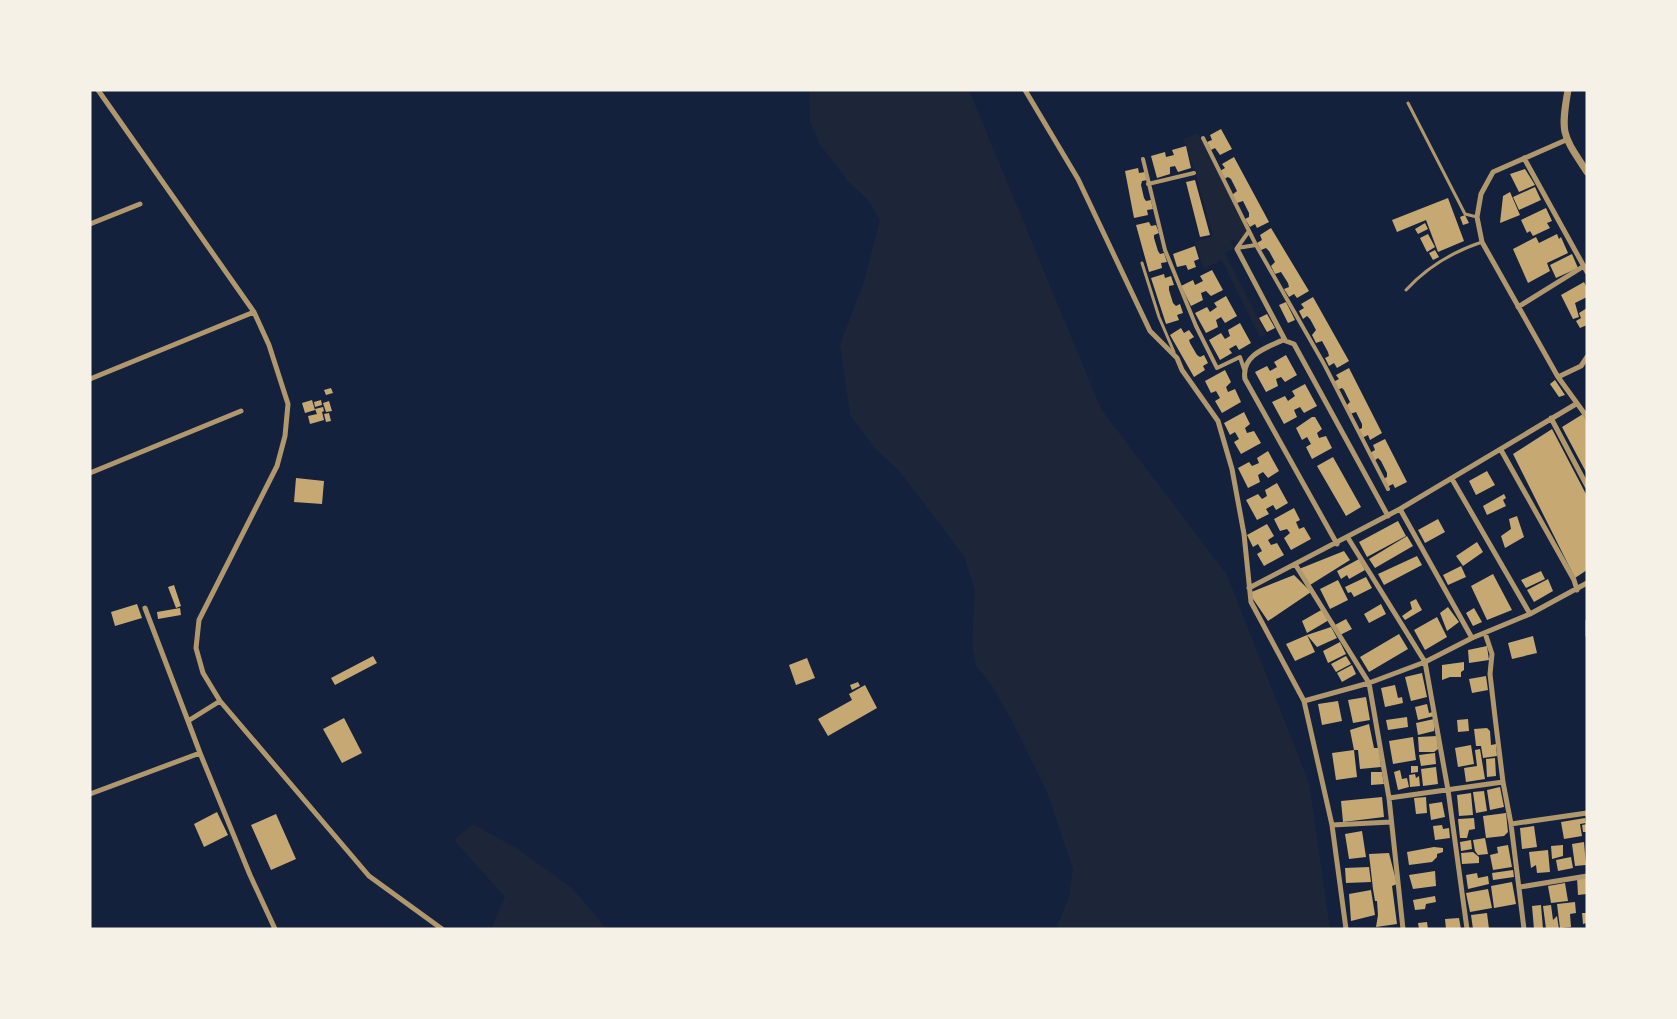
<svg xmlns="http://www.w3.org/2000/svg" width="1677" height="1019" font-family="'Open Sans',sans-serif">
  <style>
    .green { fill: #1d2539 }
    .building { fill: #c6a872 }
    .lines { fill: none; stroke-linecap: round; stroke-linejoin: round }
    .service { stroke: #b1986c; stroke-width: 3 }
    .pedestrian { stroke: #b1986c; stroke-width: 4 }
    .minor { stroke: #b1986c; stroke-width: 5 }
    .tertiary { stroke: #b1986c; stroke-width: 7 }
  </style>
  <rect width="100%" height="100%" fill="#14213d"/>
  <path class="green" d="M809,90H969L1101,409L1227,575L1309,783L1330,929H1056L1069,897L1073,869L1047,792L1012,721L991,684L976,666L972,645L975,590L964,556L900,472L874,447L850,415L840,344L863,285L880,220L868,200L848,181L819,143L810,122Z
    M1198,133L1247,231L1237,243L1234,239L1231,241L1234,248L1225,253L1266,334L1260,338L1222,260L1204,269L1195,242L1213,236L1194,168L1183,139Z
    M473,824L516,848L572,888L607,929H491L505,897L454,840Z"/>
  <path class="building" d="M1221,129L1232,149L1220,155L1215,148L1211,150L1207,142L1212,140L1210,135Z
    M1186,146L1191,168L1178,172L1175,166L1170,167V174L1157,178L1151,156L1165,152L1166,157L1174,155L1172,150Z
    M1234,157L1269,222L1257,228L1255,224L1250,227L1245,219L1249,217V213L1243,201L1237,203L1232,195L1237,191L1231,179L1228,177L1224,179L1220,171L1225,168L1222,164Z
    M1138,168L1139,173L1145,172L1147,180L1142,181L1141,185L1144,198L1146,201L1151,200L1153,209L1147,210L1148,215L1134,218L1125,171Z
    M1525,169L1535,185L1519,192L1510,174Z
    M1195,180L1210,235L1200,237L1186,182Z
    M1535,187L1541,200L1519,210L1513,197Z
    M1510,192L1520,215L1500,223L1503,196Z
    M1448,198L1464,241L1438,252L1426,220L1397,232L1392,220Z
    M1546,208L1552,221L1547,223L1550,228L1533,236L1530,231L1527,233L1521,220Z
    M1465,215L1469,223L1463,225L1460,217Z
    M1149,222L1151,226L1156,225L1159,233L1154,235V238L1158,251L1160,254L1164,253L1167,262L1161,263L1162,268L1149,272L1136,225Z
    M1425,223L1428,229L1418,234L1415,229Z
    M1271,228L1309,291L1297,298L1294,294L1289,297L1284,289L1289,287L1288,283L1281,272L1275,274L1271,266L1275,262L1269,251L1266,248L1261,250L1257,243L1262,240L1260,235Z
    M1428,234L1435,247L1427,252L1420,238Z
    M1557,234L1559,239L1561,237L1568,253L1547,263L1550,271L1528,283L1513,249L1536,237L1539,243Z
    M1195,246L1199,259L1194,261L1196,267L1188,270L1186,265L1177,267L1173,254Z
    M1435,250L1439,257L1433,260L1429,253Z
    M1572,254L1578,268L1556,278L1550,265Z
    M1212,270L1223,290L1211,296L1206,291L1201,293L1203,300L1191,306L1181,286L1193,280L1195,285L1203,281L1200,276Z
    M1164,274L1165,278L1171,276L1174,285L1169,286V290L1173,303L1176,306L1180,304L1183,313L1177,315L1179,320L1166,324L1151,278Z
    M1584,282L1587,288V297L1575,303L1579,317L1573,319L1561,295Z
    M1226,296L1237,316L1225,323L1221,317L1216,320L1218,327L1206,333L1195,313L1207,307L1210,312L1217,307L1214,303Z
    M1313,297L1349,361L1337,368L1334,363L1329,366L1325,358L1329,356L1328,352L1322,341L1316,343L1312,335L1316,330L1310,319L1307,316L1303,319L1299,311L1304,308L1301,304Z
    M1286,302L1295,320L1288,323L1279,305Z
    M1587,308V325L1580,328L1576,321L1581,318L1579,313Z
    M1267,314L1275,328L1267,332L1259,318Z
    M1240,323L1251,343L1239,350L1236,345L1229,349L1232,353L1220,360L1209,340L1221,333L1225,339L1230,336L1228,330Z
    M1181,328L1184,333L1189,330L1194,337L1189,340L1190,343L1197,355L1200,357L1204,355L1208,363L1203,366L1205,370L1194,377L1170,335Z
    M1286,355L1297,375L1285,382L1281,377L1276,379L1278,386L1266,392L1255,372L1267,366L1270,371L1277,367L1274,362Z
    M1349,368L1382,433L1370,440L1368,435L1362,438L1358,430L1362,428V424L1356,412L1350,414L1346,406L1350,402L1344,390L1342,388L1337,390L1333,382L1339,379L1336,375Z
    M1225,370L1231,382L1226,387L1228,392L1235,389L1241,402L1222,413L1215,401L1220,398L1216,391L1211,393L1205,381Z
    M1555,380L1565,395L1559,397L1550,384Z
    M1305,384L1317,406L1304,413L1300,407L1294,410L1297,417L1284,424L1272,402L1285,396L1288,401L1295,396L1292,391Z
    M331,388L333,393L326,395L324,390Z
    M312,400L315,410L305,413L302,403Z
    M321,400L322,405L315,407L314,402Z
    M329,401L332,411L326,412L323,403Z
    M323,407L324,411L322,412L324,420L310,424L308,416L317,414L315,409Z
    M1244,412L1250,424L1245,428L1247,433L1254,431L1261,443L1241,454L1234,442L1239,439L1235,432L1230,435L1224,423Z
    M329,413L331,421L326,422L324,414Z
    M1583,414L1587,422V474L1562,427Z
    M1312,417H1315L1322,429L1317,433L1319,438L1326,436L1332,448L1312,459L1306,447L1311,444L1307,437L1302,440L1296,428Z
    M1552,429L1587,496V570L1575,578L1513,454Z
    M1385,439L1407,482L1395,488L1393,484L1387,487L1383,479L1387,477V473L1381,461L1378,458L1374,461L1370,453L1375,450L1373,445Z
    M1268,451L1279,471L1268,478L1263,472L1258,475L1260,482L1248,488L1238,468L1249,462L1252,466L1259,463L1257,458Z
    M1333,457L1361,507L1346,516L1317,466Z
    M1487,471L1495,485L1476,495L1469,481Z
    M296,478L324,481L322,504L294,502Z
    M1277,483L1288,503L1276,510L1273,505L1266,509L1269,514L1257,520L1246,500L1258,494L1262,499L1267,496L1265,490Z
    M1504,494L1506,498L1503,500L1506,506L1487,515L1483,506Z
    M1294,508L1300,520L1296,522L1299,529L1304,527L1311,539L1291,550L1284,538L1290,533L1287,529L1280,531L1274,519Z
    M1517,516L1524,537L1505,548L1501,536L1511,529L1509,519Z
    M1438,519L1445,532L1425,543L1418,530Z
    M1398,521L1406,536L1367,557L1359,542Z
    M1267,524L1274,536L1268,540L1271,545L1277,543L1284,555L1264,566L1257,554L1262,551L1258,544L1253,547L1247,535Z
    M1407,536L1413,546L1375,568L1369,559Z
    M1477,542L1483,552L1463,566L1456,556Z
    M1344,551L1350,560L1310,585L1299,569Z
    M1417,556L1422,565L1384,585L1378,574Z
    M1359,559L1365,570L1349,579L1347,575L1341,579L1337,571Z
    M1461,566L1466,577L1448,585L1443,575Z
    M1541,571L1545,579L1526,588L1521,580Z
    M1493,574L1512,610L1487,620L1471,586Z
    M1294,575L1311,592L1268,621L1249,593Z
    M1366,577L1372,588L1354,597L1351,592L1348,593L1345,587Z
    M1548,579L1553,591L1534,602L1527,590Z
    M1338,580L1348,600L1330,609L1320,589Z
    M174,585L181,606L176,608L168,587Z
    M1416,599L1422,610L1405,620L1402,616L1412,609L1410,602Z
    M137,604L142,618L115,626L111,612Z
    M1381,604L1386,614L1369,623L1364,614Z
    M1448,607L1459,622L1447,631L1440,613Z
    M180,608L181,615L158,619L157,612Z
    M1474,608L1482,622L1473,626L1466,613Z
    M1323,609L1329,620L1307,633L1302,621Z
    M1437,617L1447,637L1425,650L1414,630Z
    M1346,619L1352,629L1340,635L1335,625Z
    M1331,627L1337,638L1317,647L1307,635Z
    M1399,634L1408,649L1369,672L1360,657Z
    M1307,635L1315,652L1295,661L1286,644Z
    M1533,636L1537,653L1512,659L1508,643Z
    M1340,642L1346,654L1328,663L1323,651Z
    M1487,646L1489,660L1469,663L1468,650Z
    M373,656L377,663L335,685L331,678Z
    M1346,656L1351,664L1336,672L1331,664Z
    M807,658L815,678L796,685L789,665Z
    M1464,662V670L1461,672V677H1450L1442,680V665Z
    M1352,665L1356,674L1342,682L1337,673Z
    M1422,673L1427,697L1411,701L1405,677Z
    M1486,676L1488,690L1472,693L1469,679Z
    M858,682L860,686L852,690L850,685Z
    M865,685L877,708L828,736L818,719L852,700L849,694Z
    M1395,685L1398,698L1402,697L1403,703L1385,707L1381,688Z
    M1366,697L1370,720L1353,723L1348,700Z
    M1338,701L1342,721L1322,725L1318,704Z
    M1427,704L1429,713L1433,712L1434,716L1418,720L1415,707Z
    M1407,717L1408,727L1388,730L1386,720Z
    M344,718L362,753L342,763L323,729Z
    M1434,719V731L1418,735L1416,723Z
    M1468,719L1469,731L1458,732L1457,720Z
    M1369,724L1374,748H1379L1381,767L1360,769L1358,750H1354L1350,730Z
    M1487,728L1490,731L1491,745L1496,744L1497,756L1483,758L1481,746H1476L1474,729Z
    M1437,736L1438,749L1434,752H1419L1418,737Z
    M1413,737L1416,760L1393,764L1389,741Z
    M1471,745L1474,764L1458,767L1455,748Z
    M1480,749L1485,779L1466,782L1464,768L1477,766L1475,750Z
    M1354,750L1357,777L1336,780L1332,753Z
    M1435,753L1436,764L1421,766L1419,755Z
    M1495,758L1496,776L1487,777L1486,759Z
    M1411,766H1418V772L1411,773Z
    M1436,767L1438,784L1423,786L1421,769Z
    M1400,770L1402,779L1407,778L1409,787L1398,790L1394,772Z
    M1371,772H1382L1384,784L1371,785Z
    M1415,774L1416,778L1419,776L1420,786L1410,787L1409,775Z
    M1500,787L1504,807L1490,810L1487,790Z
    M1484,791L1487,811L1476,813L1473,792Z
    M1471,793L1473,815L1459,816L1457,795Z
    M1382,797L1384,817L1343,822L1341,801Z
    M1426,797L1427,813L1416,814L1414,798Z
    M1442,802L1445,817L1431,820L1429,804Z
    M217,812L228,835L204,847L194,824Z
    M1506,813L1508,832L1504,836L1486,838L1483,816Z
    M276,814L296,859L271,870L251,825Z
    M1474,818L1475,829L1469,830L1467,838H1460L1458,819Z
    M1585,818L1586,823L1580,824L1582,836L1564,839L1561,822Z
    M1587,824V832H1583L1582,825Z
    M1442,825L1443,829L1449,828L1450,838L1435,840L1433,826Z
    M1534,826L1537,847L1522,849L1520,828Z
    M1362,831L1366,857L1349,859L1345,834Z
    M1485,838L1488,854L1478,855L1475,851L1473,840Z
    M1471,840L1472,849L1461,851L1460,842Z
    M1584,842L1586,865L1575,866L1572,844Z
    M1508,845L1512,867L1493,870L1490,855L1498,853L1497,847Z
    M1563,845V856L1552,859L1551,846Z
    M1434,847L1443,848V852L1437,854V857L1432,862L1409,865L1407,852Z
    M1548,850L1550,872L1537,873L1536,865L1531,868L1529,852Z
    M1473,852L1479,857V863L1462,864L1461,853Z
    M1389,853L1397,884L1392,886L1397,924L1376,927L1378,915L1377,901H1375L1373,889L1369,854Z
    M1571,857L1573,868L1558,871L1556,860Z
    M1369,867L1371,882L1346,883L1345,868Z
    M1513,870L1514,877L1493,880L1492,873Z
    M1435,871L1436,886L1413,889L1409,875Z
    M1477,873L1478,878L1488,876L1489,884L1468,889L1466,875Z
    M1587,877V894L1578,895L1577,878Z
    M1512,882L1516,904L1494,908L1491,886Z
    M1565,883L1568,901L1551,903L1548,886Z
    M1488,889L1492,908L1470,912L1466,893Z
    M1371,890L1375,915L1351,921L1349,894Z
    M1435,896L1436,902L1426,904L1425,909L1415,910L1413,900Z
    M1575,902L1576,913L1570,914L1571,927L1560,928L1557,904Z
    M1541,905L1543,929H1534L1532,906Z
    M1551,905L1553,920L1557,916L1559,929H1546L1543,906Z
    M1487,913L1489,929H1473L1471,915Z
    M1582,913H1587V923L1583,924Z
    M1459,918L1461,929H1446L1445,919Z
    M1427,922L1428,929H1419L1418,923Z"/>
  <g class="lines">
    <path class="service" d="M1408,103L1465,214L1477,217
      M1142,263L1159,317L1174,352
      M1406,290C1427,267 1452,252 1482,242
      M1587,621V636"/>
    <path class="pedestrian" d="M1203,138L1256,245
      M1143,159L1165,250L1196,326L1217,368L1240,357L1244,369
      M1148,184L1194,173
      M1237,248L1256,245L1324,364L1388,489
      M1237,248L1249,231"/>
    <path class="minor" d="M98,90L254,312L269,345L288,404L285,436L277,466L199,620L196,648L203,673L220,701L369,876L442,929
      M1025,90L1078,179L1150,331L1177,358L1182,370L1218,421L1232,469L1244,534L1251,602L1304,701L1332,825L1346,929
      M1566,140L1493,172L1481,194L1477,217L1482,242L1558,377L1587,417
      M1524,158L1587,272
      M90,224L140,204
      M1237,249L1285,340
      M1518,307L1584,266
      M1558,377L1581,366L1587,357
      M90,379L254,312
      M1551,418L1587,486
      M1501,450L1574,580L1577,590
      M90,473L241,411
      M1452,479L1530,614
      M1400,509L1472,638
      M1348,538L1425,662L1448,790L1467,929
      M1337,544L1245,379C1241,356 1265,348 1283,340L1294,344L1388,516
      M1295,564L1369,683L1389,798L1403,929
      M1249,588L1400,509L1576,404
      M145,608L188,721
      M1485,633L1492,654L1490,674L1495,717L1503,782L1511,824L1524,929
      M1304,701L1369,683L1425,662L1472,638L1530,614L1587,583
      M200,753L250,875L275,929
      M90,794L200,753L188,721L220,701
      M1389,798L1503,782
      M1511,824L1587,813
      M1332,825L1391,822
      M1520,887L1587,876"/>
    <path class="tertiary" d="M1568,90C1560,135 1563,135 1587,172"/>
  </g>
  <rect width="1677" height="1019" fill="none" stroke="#f6f1e7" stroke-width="183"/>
</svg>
